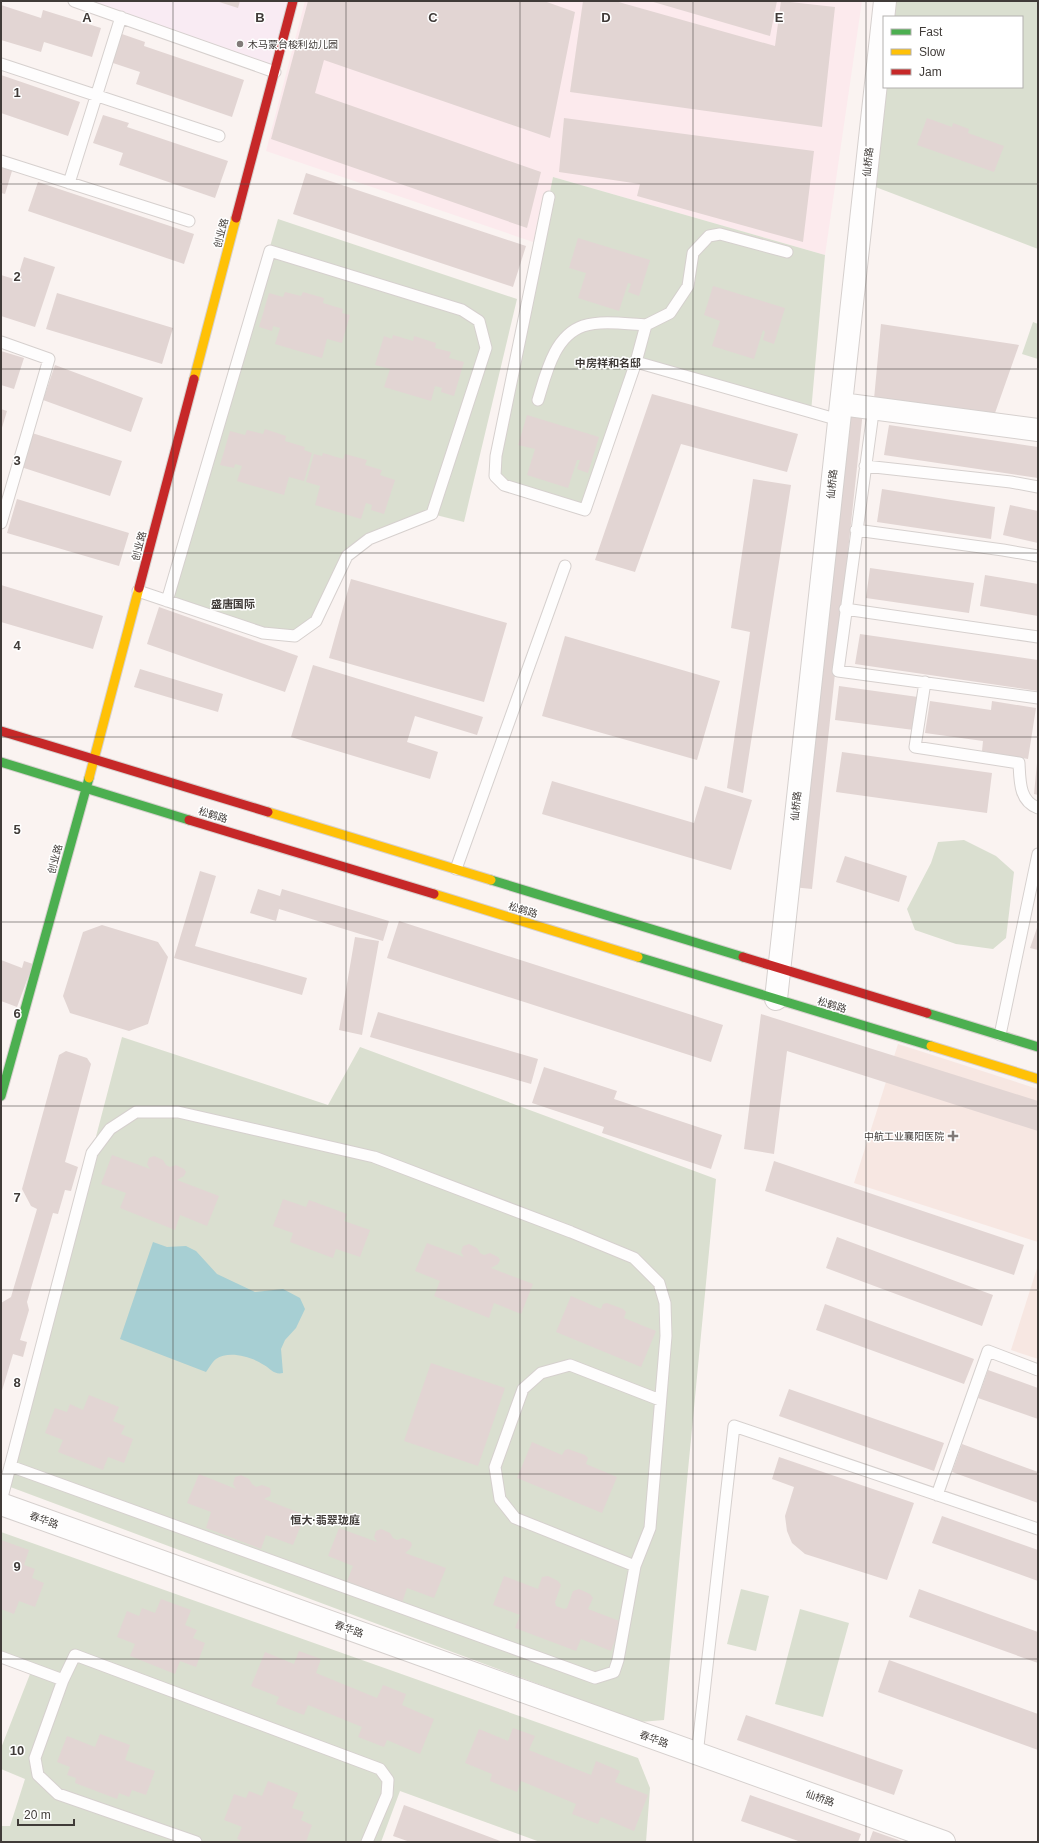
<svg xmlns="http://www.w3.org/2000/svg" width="1039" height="1843" font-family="Helvetica,'Noto Sans SC',sans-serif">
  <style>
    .built { fill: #f7e7e2 }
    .industrial { fill: #fceaed }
    .education { fill: #f9ebf3 }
    .green { fill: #dadfd0; fill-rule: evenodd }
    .water { fill: #a7cfd3 }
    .building { fill: #e2d5d3 }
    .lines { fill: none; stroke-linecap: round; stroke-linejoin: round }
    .lane-casing { stroke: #d6d0ce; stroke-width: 13 }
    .street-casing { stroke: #d6d0ce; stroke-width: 24 }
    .fast-casing { stroke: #d6d0ce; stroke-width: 11 }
    .slow-casing { stroke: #d6d0ce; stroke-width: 11 }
    .jam-casing { stroke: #d6d0ce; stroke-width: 11 }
    .lane { stroke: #fefdfd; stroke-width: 11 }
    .street { stroke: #fefdfd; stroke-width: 22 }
    .fast { stroke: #4caf50; stroke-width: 9 }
    .slow { stroke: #ffc107; stroke-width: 9 }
    .jam { stroke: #c62828; stroke-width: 9 }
    .grid { fill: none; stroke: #403b38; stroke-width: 1; stroke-opacity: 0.55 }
    .poi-dot { fill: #817b79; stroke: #fff; stroke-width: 1.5 }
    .labels { text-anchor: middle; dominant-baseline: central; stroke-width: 3; stroke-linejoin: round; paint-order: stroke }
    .poi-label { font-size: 10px; fill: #403b38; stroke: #fff; text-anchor: start }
    .street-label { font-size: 10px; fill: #403b38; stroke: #fff }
    .neighbourhood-label { font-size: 11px; font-weight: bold; fill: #403b38; stroke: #fff }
    .grid-label { font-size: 13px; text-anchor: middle; font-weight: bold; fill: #403b38; stroke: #fff; stroke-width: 3; stroke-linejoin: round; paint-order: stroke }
  </style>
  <rect width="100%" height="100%" fill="#faf3f1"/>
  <path class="built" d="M898,1044L1038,1089V1242L854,1183Z
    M1038,1265V1359L1011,1350Z"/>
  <path class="industrial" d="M305,1H862L825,255L553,177L539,244L266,151Z"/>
  <path class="education" d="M74,1H293L275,72Z"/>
  <path class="green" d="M885,1H1038V249L865,183ZM884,17H1022V87H884Z
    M553,177L825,255L811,412L636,362L585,510L504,485L496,456Z
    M278,219L517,299L464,522L432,514L369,539L347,556L316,621L295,636L263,633L167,601Z
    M1033,322L1038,324V359L1022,354Z
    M964,840L996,856L1014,872L1006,938L993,949L956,944L915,930L907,909L931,863L938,842Z
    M122,1037L328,1105L360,1047L716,1179L664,1720L640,1722L5,1485Z
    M1,1532L638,1758L650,1788L646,1842H540L400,1791L381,1842H1V1826H10L25,1779L1,1769V1748L32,1669L1,1657Z
    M741,1589L769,1596L756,1651L727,1644Z
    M800,1609L849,1623L823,1717L775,1704Z"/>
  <path class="water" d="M153,1242L167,1247L186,1246L196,1251L217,1274L255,1292L283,1289L300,1298L305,1309L296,1328L285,1340L281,1349L283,1373C274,1375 271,1369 264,1365C252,1357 229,1350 216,1359C212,1362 209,1368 206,1372L120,1339Z"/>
  <path class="building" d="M216,1H240L238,8Z
    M308,1H544L575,12L550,138L324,60L315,93L541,172L527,228L271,139Z
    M583,1H615L775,46L781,1L835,7L822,127L570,92Z
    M650,1H777L770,36Z
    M1,5L41,18L43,10L101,28L92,57L44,42L41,52L1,40Z
    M119,33L145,42L144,46L244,80L232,117L136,84L140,72L110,62Z
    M1,75L80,102L68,136L1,113Z
    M103,115L129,123L127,127L228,161L215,198L119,165L123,153L93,143Z
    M564,118L814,151L803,242L637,196L640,184L559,172Z
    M927,118L952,127L953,123L969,129L968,133L1004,146L994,172L917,145Z
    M1,167L12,171L5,194L1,193Z
    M306,173L526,246L513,287L293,214Z
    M38,182L194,234L184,264L28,211Z
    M578,238L650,260L639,296L628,292L631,284L628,283L619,311L578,298L586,273L569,268Z
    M24,257L55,267L35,327L1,316V275L17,280Z
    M713,286L785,308L774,344L763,340L765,332L763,330L754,359L712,346L720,321L704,315Z
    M285,292L301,296L303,292L324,298L323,303L343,309L342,313L350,315L342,343L327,339L322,358L275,344L280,328L273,326L272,331L259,327L269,293L283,297Z
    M57,293L173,328L162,364L46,329Z
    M881,324L1019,345L995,413L874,399Z
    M393,335L413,341L414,336L436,343L435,348L451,352L449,358L464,362L454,396L441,392L442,388L435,386L431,401L384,387L390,369L375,365L384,336L392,339Z
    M1,351L24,358L14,389L1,385Z
    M55,365L143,398L131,432L43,400Z
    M652,394L798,434L787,472L681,444L635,572L595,560Z
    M1,409L7,411L1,431Z
    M846,409L863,411L812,889L792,887Z
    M527,415L599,437L588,473L577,469L580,460H577L568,488L527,475L535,449L518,445Z
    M889,425L1038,447V478L884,455Z
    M265,429L286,436L285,441L305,447L304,450L312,453L304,481L289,477L284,495L237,481L242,466L235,464L234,468L220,465L230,431L245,435L247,430L263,434Z
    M32,433L122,461L110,496L21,467Z
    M323,453L343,459L345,454L367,460L365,465L382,470L380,475L395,480L384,514L371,510L372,505L366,503L361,519L315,505L320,486L306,482L314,454L322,456Z
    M753,479L791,485L743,793L727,788L750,632L731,628Z
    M882,489L995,507L991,539L877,522Z
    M17,499L129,533L119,566L7,533Z
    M1010,505L1038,511V543L1003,535Z
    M870,568L974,583L969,613L866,598Z
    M985,575L1038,584V616L980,606Z
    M351,579L507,623L484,702L329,658Z
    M1,585L103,616L93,649L1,622Z
    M159,607L298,656L285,692L147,644Z
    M860,634L1038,660V691L855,664Z
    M565,636L720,681L697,760L542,716Z
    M313,665L483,717L477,735L415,716L407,742L438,752L430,779L291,737Z
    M140,669L223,694L218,712L134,687Z
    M839,686L918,697L914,730L835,720Z
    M930,701L991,710L992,701L1036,708L1028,759L982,751L983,741L925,733Z
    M842,752L992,773L987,813L836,792Z
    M1037,763H1038V795L1034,794Z
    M552,781L694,823L705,786L752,800L731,870L542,814Z
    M845,856L907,876L899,902L836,882Z
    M200,871L216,876L195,946L307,978L302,995L174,958Z
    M258,889L280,896L282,889L389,921L383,941L279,909L276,921L250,913Z
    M399,921L723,1025L711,1062L387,958Z
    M102,925L158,942L168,957L148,1024L129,1031L70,1013L63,996L83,932Z
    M1038,925V950L1030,948Z
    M355,937L379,941L362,1035L339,1030Z
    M1,960L22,968L24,961L33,964L17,1007L1,1001Z
    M378,1012L538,1059L531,1084L370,1037Z
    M761,1014L1038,1101V1131L787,1051L774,1154L744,1149Z
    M66,1051L87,1058L91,1064L65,1162L78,1167L71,1191L65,1190L58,1214L53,1213L27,1302L29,1310L20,1340L27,1342L23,1357L13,1354L1,1394V1303L11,1297L37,1209L31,1206L22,1189L59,1055Z
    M544,1067L617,1091L614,1099L722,1135L711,1169L602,1133L604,1127L532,1103Z
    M112,1155L150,1169L147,1164L149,1158L154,1156L163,1160L166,1165L170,1167L176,1165L184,1169L186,1172L184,1176L177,1180L219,1196L207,1226L180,1215L175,1230L120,1208L126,1193L101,1184Z
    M774,1161L1024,1245L1014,1275L765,1191Z
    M283,1199L306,1207L309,1200L347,1214L344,1221L370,1230L360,1257L336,1249L333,1258L290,1242L293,1233L273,1226Z
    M837,1237L993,1295L982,1326L826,1268Z
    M427,1243L464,1257L461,1252L463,1246L469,1244L477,1248L480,1253L484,1255L490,1253L498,1257L500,1260L498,1264L491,1268L533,1284L521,1314L494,1303L489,1318L434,1296L440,1281L415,1271Z
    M571,1296L601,1309L603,1304L607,1303L623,1309L626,1312L624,1318L656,1331L641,1367L556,1332Z
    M825,1304L974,1359L964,1384L816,1330Z
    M431,1363L505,1388L478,1466L404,1441Z
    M988,1370L1038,1388V1419L978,1398Z
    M789,1389L944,1443L934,1471L779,1416Z
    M89,1395L119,1407L113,1421L125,1426L121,1434L133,1439L124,1463L108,1457L103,1470L58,1452L63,1440L45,1433L55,1408L67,1412L70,1404L83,1410Z
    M532,1442L562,1455L565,1450L568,1449L585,1455L588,1458L586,1464L617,1477L602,1513L517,1478Z
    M962,1444L1038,1472V1503L952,1472Z
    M779,1457L914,1503L887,1580L805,1554L792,1543L787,1531L785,1516L794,1487L772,1479Z
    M199,1474L236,1489L233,1484L235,1477L241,1475L249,1479L252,1484L256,1487L262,1485L270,1488L271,1491L270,1496L264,1499L305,1515L293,1545L266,1535L261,1549L206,1528L211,1512L187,1503Z
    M942,1516L1038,1550V1581L932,1543Z
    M339,1528L377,1542L374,1537L376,1531L381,1529L390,1533L393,1538L397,1540L403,1538L411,1542L412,1545L410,1549L405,1553L446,1568L434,1598L407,1588L402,1603L347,1581L353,1566L328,1556Z
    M1,1540L29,1550L24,1565L35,1569L32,1578L44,1583L35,1607L19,1601L14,1614L1,1609Z
    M504,1576L538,1589L542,1577L548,1576L558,1581L561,1585L555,1602L556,1606L564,1609L567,1608L573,1591L579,1589L590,1594L593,1598L588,1609L622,1622L611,1651L581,1639L576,1651L515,1628L520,1615L493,1605Z
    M919,1589L1038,1632V1663L909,1617Z
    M161,1599L191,1610L185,1625L197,1630L193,1638L205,1643L196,1667L180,1661L175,1674L130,1656L135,1644L117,1637L127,1611L139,1616L142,1608L155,1613Z
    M299,1651L321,1659L316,1673L377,1698L383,1685L406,1694L402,1705L434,1719L420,1754L387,1740L384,1747L358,1737L362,1727L308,1705L304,1715L276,1704L279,1697L251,1686L265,1652L294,1664Z
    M889,1660L1038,1714V1750L878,1692Z
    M746,1715L903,1770L894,1795L737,1740Z
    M513,1728L535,1736L529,1750L591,1775L596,1761L620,1771L615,1782L648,1795L634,1831L601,1817L598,1824L572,1814L576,1804L521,1781L517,1792L490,1781L492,1774L465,1763L479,1729L508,1741Z
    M100,1734L130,1745L125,1760L155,1771L146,1795L132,1790L129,1797L119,1793L117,1799L75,1783L76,1778L67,1775L70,1767L57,1762L67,1736L95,1747Z
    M268,1781L298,1793L292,1808L304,1812L301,1820L312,1825L306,1842H245L237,1839L242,1827L224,1820L234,1794L246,1798L249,1791L262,1796Z
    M750,1795L861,1834L858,1842H801L741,1821Z
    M404,1805L503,1842H410L393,1836Z
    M873,1831L904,1842H869Z"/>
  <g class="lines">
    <defs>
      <path id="lane" d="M74,1L275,72
        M1,64L219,136
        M1,161L189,221
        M69,183L121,17
        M549,197L496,456L495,476L504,485L585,510L636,362L839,420
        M1,342L49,359L1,523
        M636,362L646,325L670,313L688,286L693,253L709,236L720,234L787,252
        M538,400C546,374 554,336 583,326C602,320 626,324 646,325
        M872,420L838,671L1038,698
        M865,466L1011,482L1038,487
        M856,530L1003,550L1038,556
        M138,591L263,633L295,636L316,621L347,556L369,539L432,514L486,348L479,321L462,310L270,251L167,601
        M845,609L1038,637
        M925,682L915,747L1019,763C1020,781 1019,801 1038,808
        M456,869L565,566
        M1000,1035L1038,854
        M937,1495L988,1351L1038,1370
        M1,1501L92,1153L110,1129L136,1112H178L374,1157L571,1232L634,1258L659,1283L665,1303L666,1336L650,1528L635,1566L618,1660L614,1672L595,1678L10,1466
        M635,1566L515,1518L500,1499L495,1467L523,1389L541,1373L570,1365L660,1400
        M1,1657L63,1680
        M697,1755L734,1426L1038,1529
        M196,1842L58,1794L38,1775L35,1758L63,1680L75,1655L380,1769L388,1780L387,1795L367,1842"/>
      <path id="street" d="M841,404L1038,430
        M776,999L885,1
        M1,1504L944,1842"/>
      <path id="fast" d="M1,762L189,820
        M491,880L743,957
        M638,957L931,1046
        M927,1013L1038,1047
        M1,1096L89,778"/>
      <path id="slow" d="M194,379L236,218
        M89,778L139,588
        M268,812L491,880
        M434,894L638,957
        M931,1046L1038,1079"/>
      <path id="jam" d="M236,218L293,1
        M139,588L194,379
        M1,731L268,812
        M189,820L434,894
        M743,957L927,1013"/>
    </defs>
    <use href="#lane" class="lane-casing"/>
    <use href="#street" class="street-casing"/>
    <use href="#fast" class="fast-casing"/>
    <use href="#slow" class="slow-casing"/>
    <use href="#jam" class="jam-casing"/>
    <use href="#lane" class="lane"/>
    <use href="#street" class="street"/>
    <use href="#fast" class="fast"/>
    <use href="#slow" class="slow"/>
    <use href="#jam" class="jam"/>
  </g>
  <path class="grid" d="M173,1V1842M346,1V1842M520,1V1842M693,1V1842M866,1V1842M1,184H1038M1,369H1038M1,553H1038M1,737H1038M1,922H1038M1,1106H1038M1,1290H1038M1,1474H1038M1,1659H1038"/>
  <g class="poi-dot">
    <circle cx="240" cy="44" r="4"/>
    <path d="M951 1130h4v4h4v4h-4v4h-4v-4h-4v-4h4z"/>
  </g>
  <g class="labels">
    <g class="poi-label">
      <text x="248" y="44">木马蒙台梭利幼儿园</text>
      <text x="944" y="1136" text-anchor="end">中航工业襄阳医院</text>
    </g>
    <g class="street-label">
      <text transform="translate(868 162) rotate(-84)">仙桥路</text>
      <text transform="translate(221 233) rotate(-75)">创业路</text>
      <text transform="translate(832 484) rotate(-84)">仙桥路</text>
      <text transform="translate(139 546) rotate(-75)">创业路</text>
      <text transform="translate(796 806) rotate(-84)">仙桥路</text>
      <text transform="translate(213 815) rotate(17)">松鹤路</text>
      <text transform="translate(55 859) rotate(-75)">创业路</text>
      <text transform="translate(523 910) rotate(17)">松鹤路</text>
      <text transform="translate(832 1005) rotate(17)">松鹤路</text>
      <text transform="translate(44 1520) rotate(20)">春华路</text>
      <text transform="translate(349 1629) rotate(20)">春华路</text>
      <text transform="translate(654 1739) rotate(20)">春华路</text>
      <text transform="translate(820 1798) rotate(19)">仙桥路</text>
    </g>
    <g class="neighbourhood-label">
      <text x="608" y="363">中房祥和名邸</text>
      <text x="233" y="604">盛唐国际</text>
      <text x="325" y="1520">恒大·翡翠珑庭</text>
    </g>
  </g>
  <g class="grid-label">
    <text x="87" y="22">A</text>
    <text x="260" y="22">B</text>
    <text x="433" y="22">C</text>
    <text x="606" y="22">D</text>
    <text x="779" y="22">E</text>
    <text x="17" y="97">1</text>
    <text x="17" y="281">2</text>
    <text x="17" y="465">3</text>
    <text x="17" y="650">4</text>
    <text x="17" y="834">5</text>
    <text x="17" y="1018">6</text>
    <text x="17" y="1202">7</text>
    <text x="17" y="1387">8</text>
    <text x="17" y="1571">9</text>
    <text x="17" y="1755">10</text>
  </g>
  <rect width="1039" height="1843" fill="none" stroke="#403b38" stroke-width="4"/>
  <rect x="883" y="16" width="140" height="72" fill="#ffffff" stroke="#b3b1af"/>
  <rect x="891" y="29" width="20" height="6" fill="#4caf50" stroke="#b3b1af"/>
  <text x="919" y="36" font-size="12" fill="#403b38">Fast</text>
  <rect x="891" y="49" width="20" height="6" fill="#ffc107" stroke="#b3b1af"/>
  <text x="919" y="56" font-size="12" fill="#403b38">Slow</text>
  <rect x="891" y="69" width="20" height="6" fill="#c62828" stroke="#b3b1af"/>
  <text x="919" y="76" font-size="12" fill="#403b38">Jam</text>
  <path d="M18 1819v6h56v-6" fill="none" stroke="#403b38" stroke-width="2"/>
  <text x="24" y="1819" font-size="12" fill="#403b38" stroke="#ffffff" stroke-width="3" paint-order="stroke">20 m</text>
</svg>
